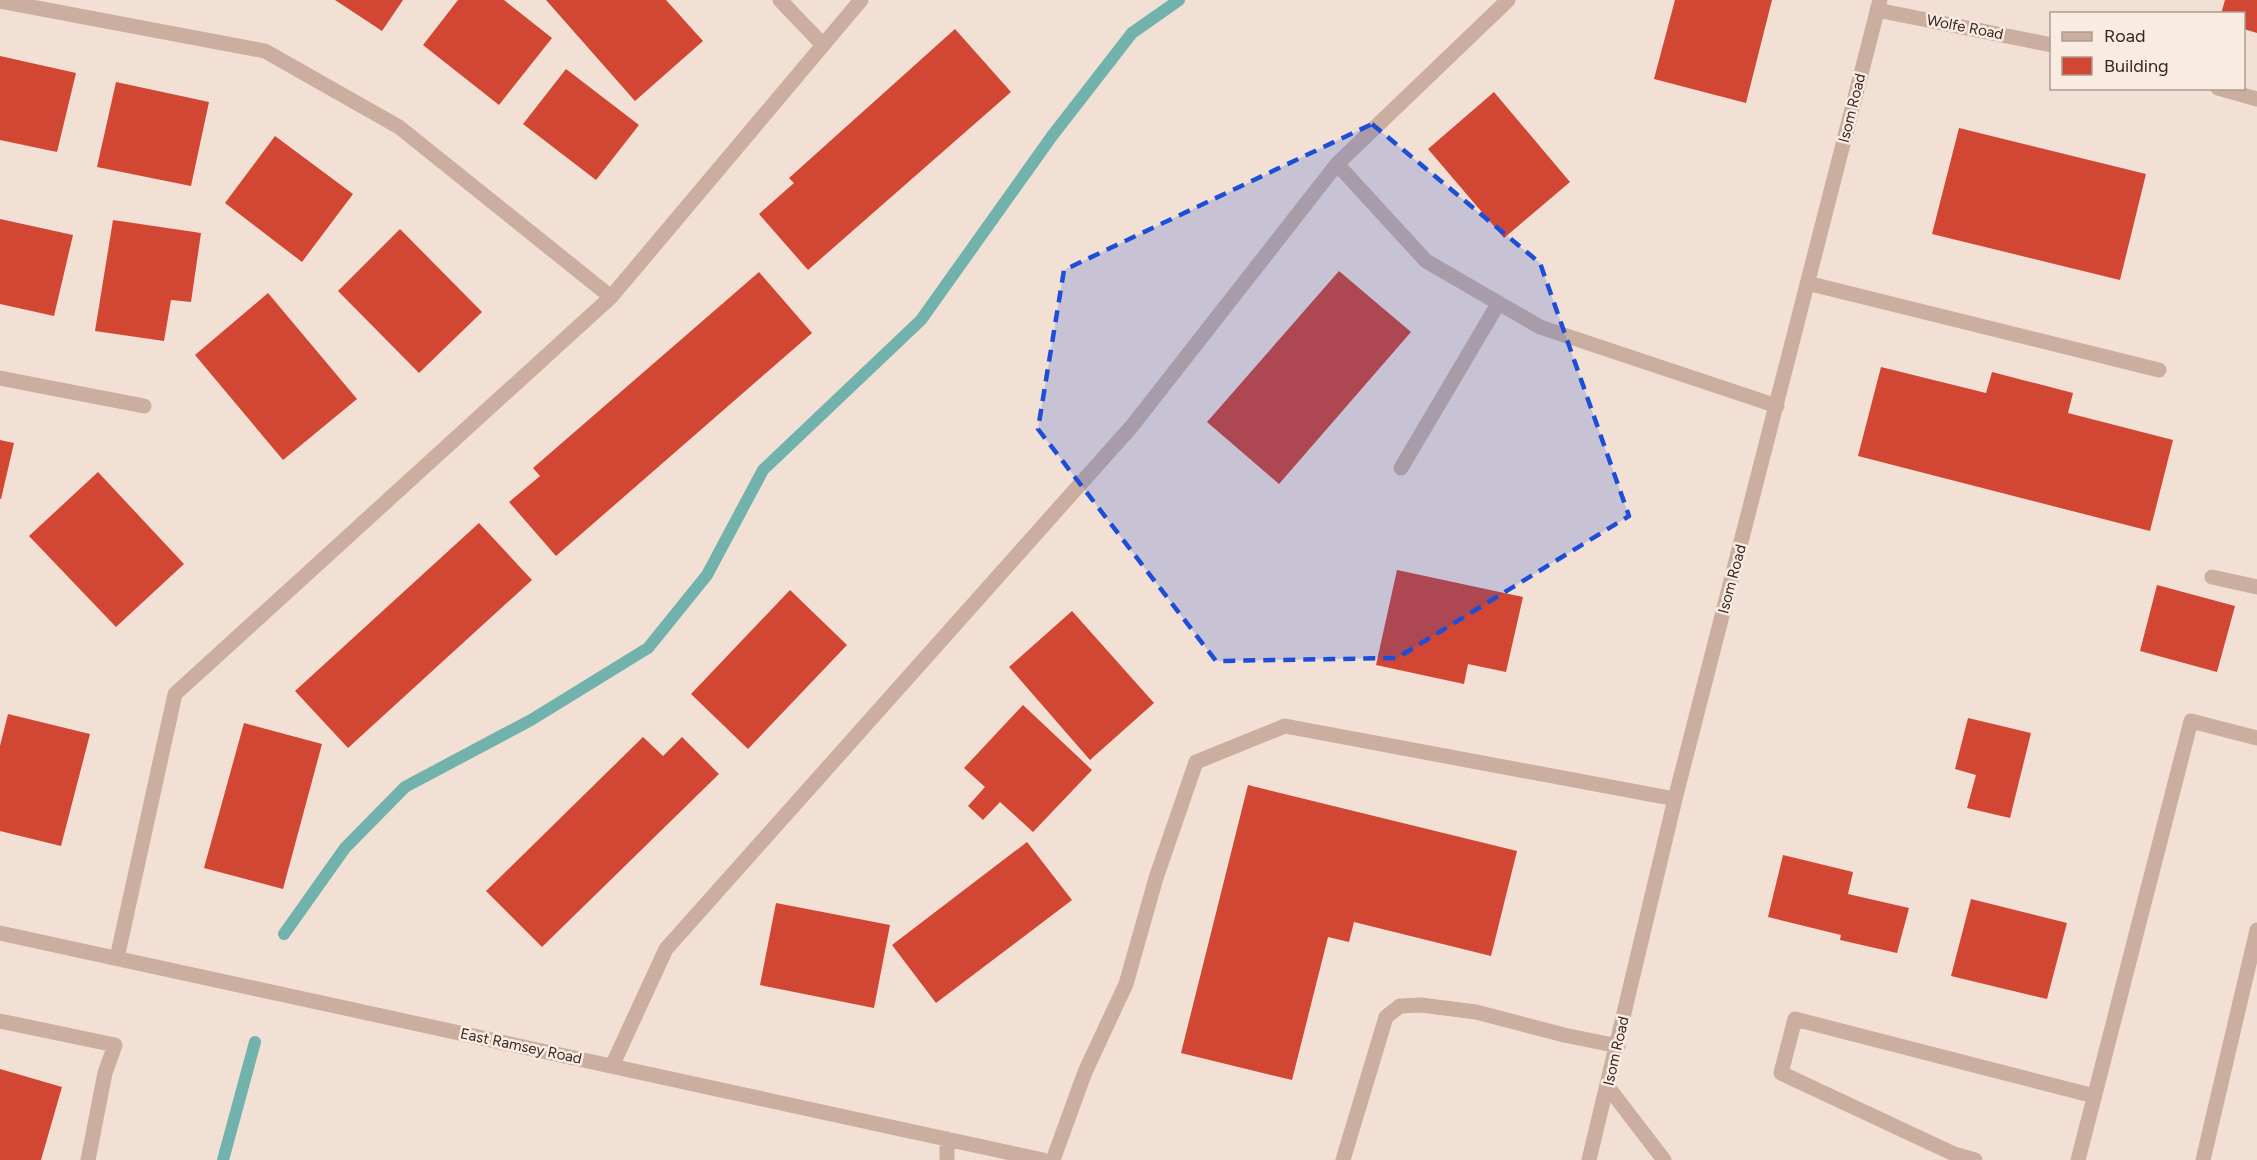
<svg xmlns="http://www.w3.org/2000/svg" width="2257" height="1160" font-family="Figtree,sans-serif">
  <style>
    .lines { fill: none; stroke-linecap: round; stroke-linejoin: round }
    .stream { stroke: #71b2ad; stroke-width: 12 }
    .building { fill: #d14733 }
    .minor { stroke: #cbae9f; stroke-width: 15 }
    .marked { fill: #1d4ed8; fill-opacity: 0.2; stroke: #1d4ed8; stroke-width: 4.5; stroke-dasharray: 12 8; stroke-linejoin: round }
    .labels { text-anchor: middle; dominant-baseline: central; stroke-width: 5; stroke-linejoin: round; paint-order: stroke }
    .street-label { font-size: 15px; fill: #342723; stroke: #faebe0 }
  </style>
  <rect width="100%" height="100%" fill="#f2e0d4"/>
  <g class="lines">
    <path class="stream" d="M284,934L345,848L405,787L531,720L648,648L707,575L763,470L921,320L1052,136L1132,33L1179,0
      M223,1160L255,1042"/>
  </g>
  <path class="building" d="M335,0H403L382,31Z
    M458,0H504L552,38L499,105L423,45Z
    M546,0H666L703,41L635,101Z
    M1675,0H1772L1746,103L1654,79Z
    M2225,0H2257V33L2244,29V14H2221Z
    M955,29L1011,92L808,270L759,214L794,183L789,178Z
    M0,56L76,73L57,152L0,140Z
    M566,69L639,125L596,180L523,124Z
    M116,82L209,102L191,186L97,167Z
    M1494,92L1570,182L1504,238L1428,149Z
    M1959,128L2146,174L2120,280L1932,234Z
    M275,136L353,194L302,262L225,203Z
    M0,219L73,235L54,316L0,304Z
    M113,220L201,233L191,302L171,300L164,341L95,331Z
    M400,229L482,312L419,373L338,291Z
    M1339,271L1411,332L1279,484L1207,422Z
    M759,272L812,333L556,556L509,502L540,476L533,468Z
    M268,293L357,399L283,460L195,355Z
    M1881,367L1986,393L1992,372L2073,393L2068,413L2173,440L2150,531L1858,456Z
    M0,440L14,443L1,499H0Z
    M98,472L184,564L116,627L29,536Z
    M479,523L532,580L348,748L295,691Z
    M1397,570L1523,597L1506,672L1468,664L1464,684L1376,665Z
    M2157,585L2235,606L2217,672L2140,651Z
    M790,590L847,645L748,749L691,694Z
    M1072,611L1154,703L1090,760L1009,667Z
    M1023,705L1092,770L1033,832L1000,802L983,820L968,806L985,787L964,768Z
    M8,714L90,734L61,846L0,831V746Z
    M1968,718L2031,733L2010,818L1967,808L1976,775L1955,769Z
    M244,723L322,744L283,889L204,868Z
    M643,737L663,756L682,737L719,774L542,947L486,891Z
    M1248,785L1517,851L1491,956L1354,922L1349,942L1328,937L1292,1080L1181,1053Z
    M1027,842L1072,900L936,1003L892,945Z
    M1783,855L1853,872L1848,894L1909,908L1897,953L1840,940L1841,935L1768,917Z
    M1971,899L2067,923L2047,999L1951,976Z
    M776,903L890,925L874,1008L760,985Z
    M0,1069L62,1087L41,1160H0Z"/>
  <g class="lines">
    <path class="minor" d="M780,0L823,45
      M0,1L265,51L399,127L611,297
      M1877,10L2052,45
      M2218,88L2257,99
      M1337,164L1426,261L1540,327L1777,406
      M1807,283L2159,370
      M0,378L144,406
      M1401,468L1498,304
      M2212,577L2257,587
      M0,933L1043,1160
      M117,958L175,694L611,297L861,0
      M0,1021L115,1045L105,1073L88,1160
      M612,1066L666,949L1132,426L1337,164L1508,0
      M1608,1087L1664,1160
      M947,1160V1139
      M1053,1160L1085,1072L1126,984L1156,878L1196,762L1285,726L1675,799
      M1343,1160L1386,1017L1400,1006L1421,1005L1476,1012L1564,1035L1618,1046
      M1589,1160L1675,799L1880,0
      M1975,1160L1954,1154L1781,1073L1795,1019L2094,1096
      M2078,1160L2191,721L2257,738
      M2203,1160L2257,930"/>
  </g>
  <path class="marked" d="M1372,124L1540,263L1629,516L1397,658L1216,661L1038,429L1064,270Z"/>
  <g class="labels">
    <g class="street-label">
      <text transform="translate(1965 27) rotate(11)">Wolfe Road</text>
      <text transform="translate(1852 108) rotate(-76)">Isom Road</text>
      <text transform="translate(1732 579) rotate(-75)">Isom Road</text>
      <text transform="translate(521 1046) rotate(12)">East Ramsey Road</text>
      <text transform="translate(1616 1051) rotate(-77)">Isom Road</text>
    </g>
  </g>
  <rect x="2050" y="12" width="195" height="78" fill="#faebe0" stroke="#ab9d94" stroke-width="1.5"/>
  <rect x="2062" y="32" width="30" height="9" fill="#cbae9f" stroke="#ab9d94" stroke-width="1.5"/>
  <text x="2104" y="42" font-size="18" fill="#342723">Road</text>
  <rect x="2062" y="57" width="30" height="18" fill="#d14733" stroke="#ab9d94" stroke-width="1.5"/>
  <text x="2104" y="72" font-size="18" fill="#342723">Building</text>
</svg>
